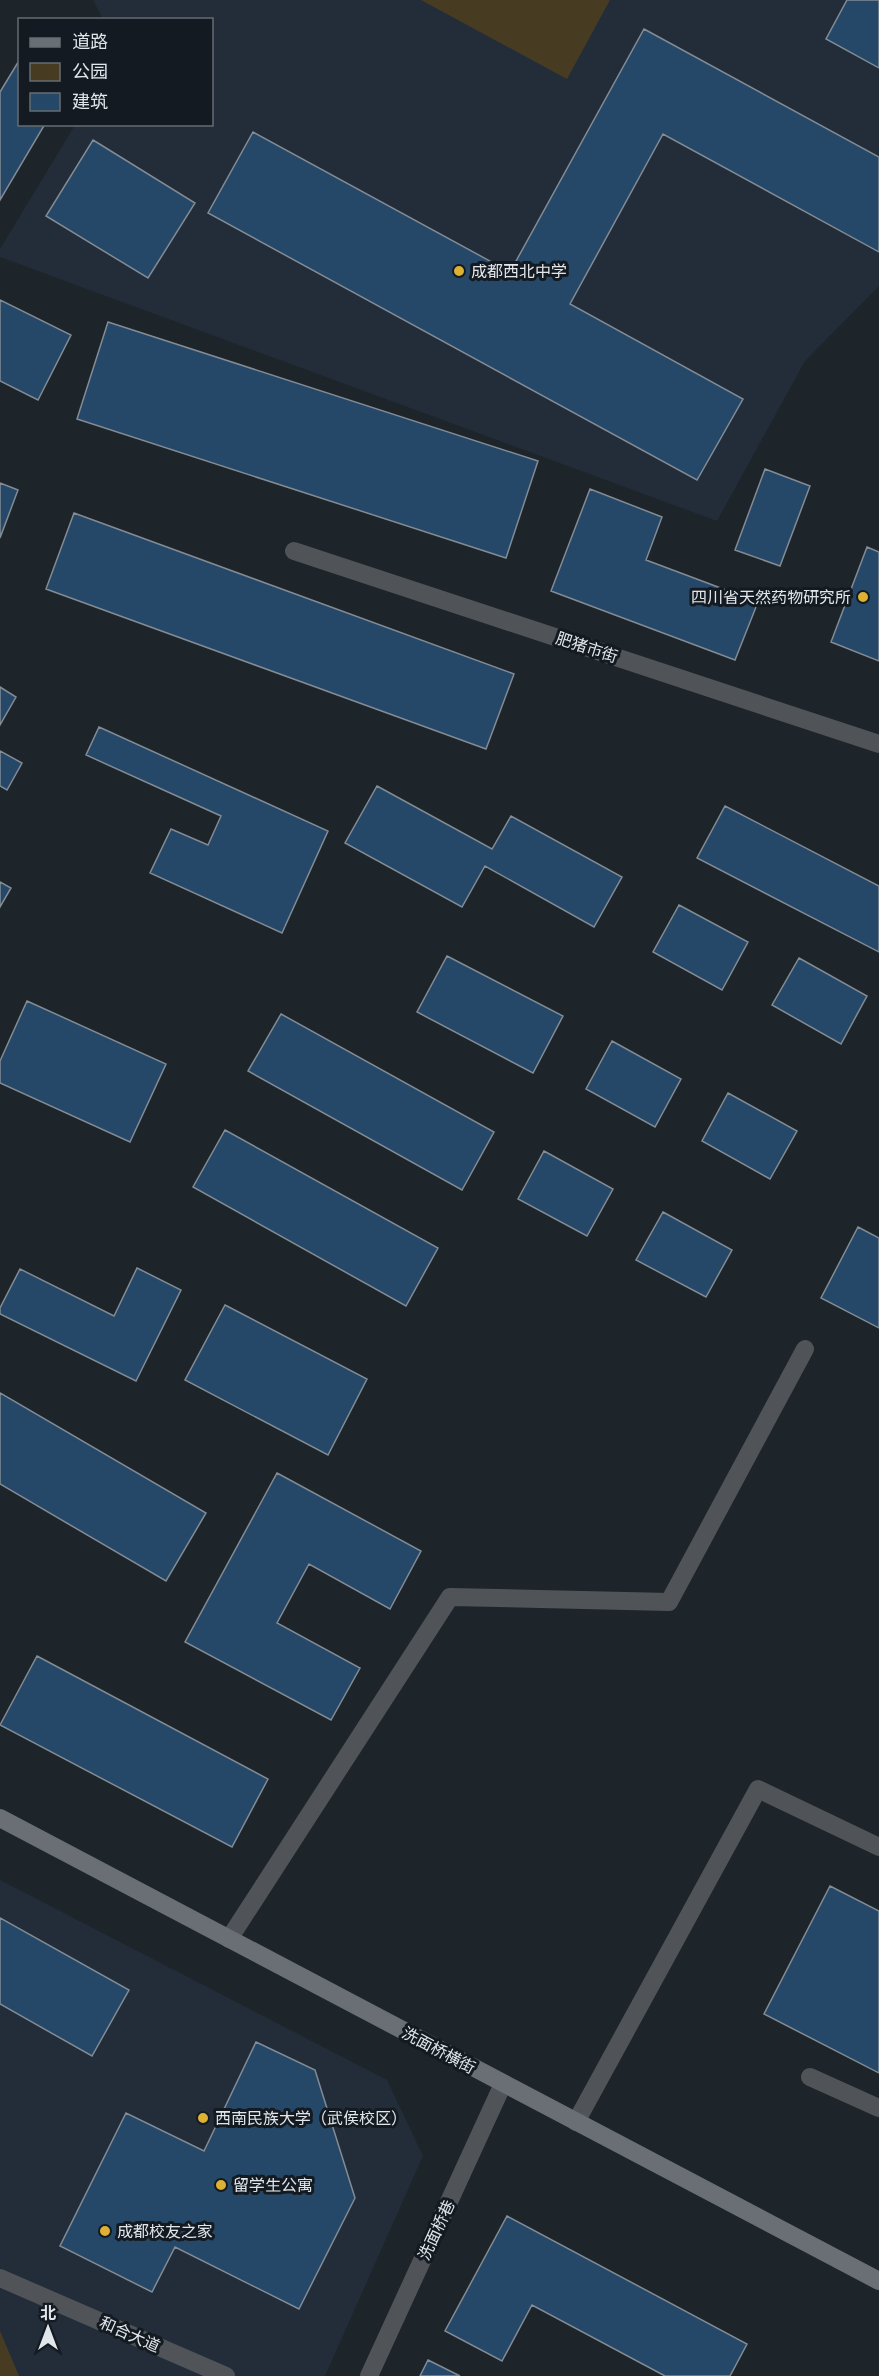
<svg xmlns="http://www.w3.org/2000/svg" width="879" height="2376" font-family="'IBM Plex Serif','Noto Sans SC',serif">
  <style>
    .built { fill: #222d39 }
    .green { fill: #473c22 }
    .building { fill: #254868; stroke: #838b94; stroke-width: 1.5 }
    .lines { fill: none; stroke-linecap: round; stroke-linejoin: round }
    .lane { stroke: #505357; stroke-width: 18 }
    .street { stroke: #505357; stroke-width: 18 }
    .secondary { stroke: #696f74; stroke-width: 18 }
    .poi-dot { fill: #ddb133; stroke: #141a21; stroke-width: 2 }
    .labels { text-anchor: middle; dominant-baseline: central; stroke-width: 6; stroke-linejoin: round; paint-order: stroke }
    .poi-label { font-size: 16px; fill: #e1e6eb; stroke: #141a21; text-anchor: start }
    .street-label { font-size: 16px; fill: #e1e6eb; stroke: #141a21 }
  </style>
  <rect width="100%" height="100%" fill="#1d242a"/>
  <path class="built" d="M93,0H879V286L805,361L717,521L0,257V249L75,125L212,124V20L103,19Z
    M0,1880L387,2080L423,2156L325,2376H0Z"/>
  <path class="green" d="M421,0H610L567,79Z
    M0,2331L19,2376H0Z"/>
  <path class="building" d="M847,0H879V68L826,39Z
    M644,29L879,157V252L663,134L570,304L743,399L697,480L208,213L253,132L510,272Z
    M20,59V124H45L0,200V92Z
    M93,140L195,203L148,278L46,216Z
    M0,300L71,335L38,400L0,381Z
    M108,322L538,461L506,558L77,419Z
    M765,469L810,486L780,566L735,550Z
    M0,483L18,490L0,538Z
    M590,489L662,517L646,560L758,602L735,660L551,591Z
    M74,513L514,674L486,749L46,589Z
    M867,547L879,552V661L831,642Z
    M0,687L16,697L0,725Z
    M99,727L328,831L282,933L150,873L171,829L208,845L221,816L86,755Z
    M0,751L22,763L7,790L0,786Z
    M377,786L492,849L511,816L622,877L594,927L485,866L462,907L345,843Z
    M725,806L879,886V952L697,858Z
    M0,882L11,888L0,907Z
    M679,905L748,942L722,990L653,952Z
    M447,956L563,1016L533,1073L417,1012Z
    M799,958L867,996L841,1044L772,1005Z
    M27,1001L166,1064L130,1142L0,1083V1061Z
    M281,1014L494,1132L462,1190L248,1071Z
    M612,1041L681,1079L655,1127L586,1089Z
    M728,1093L797,1131L770,1179L702,1141Z
    M225,1130L438,1248L406,1306L193,1187Z
    M544,1151L613,1189L587,1236L518,1199Z
    M663,1212L732,1250L706,1297L636,1260Z
    M858,1227L879,1238V1328L821,1298Z
    M137,1268L181,1290L136,1381L0,1314V1308L20,1269L114,1316Z
    M225,1305L367,1379L328,1455L185,1380Z
    M0,1393L206,1513L166,1581L0,1484Z
    M277,1473L421,1551L390,1609L309,1564L277,1623L360,1668L331,1720L185,1642Z
    M37,1656L268,1779L232,1847L0,1725Z
    M830,1886L879,1911V2073L764,2014Z
    M0,1918L129,1990L92,2056L0,2004Z
    M256,2042L315,2070L355,2198L299,2309L175,2247L152,2292L60,2246L126,2113L204,2151Z
    M507,2216L747,2344L730,2376H665L532,2305L502,2361L445,2331Z
    M428,2360L460,2376H420Z"/>
  <g class="lines">
    <path class="lane" d="M229,1939L450,1597L669,1602L805,1349
      M810,2077L879,2108
      M576,2122L758,1789L879,1847"/>
    <path class="street" d="M294,551L879,744
      M0,2278L226,2376
      M369,2376L503,2084"/>
    <path class="secondary" d="M0,1818L879,2281"/>
  </g>
  <g class="poi-dot">
    <circle cx="459" cy="271" r="6"/>
    <circle cx="863" cy="597" r="6"/>
    <circle cx="203" cy="2118" r="6"/>
    <circle cx="221" cy="2185" r="6"/>
    <circle cx="105" cy="2231" r="6"/>
  </g>
  <g class="labels">
    <g class="poi-label">
      <text x="471" y="271">成都西北中学</text>
      <text x="851" y="597" text-anchor="end">四川省天然药物研究所</text>
      <text x="215" y="2118">西南民族大学（武侯校区）</text>
      <text x="233" y="2185">留学生公寓</text>
      <text x="117" y="2231">成都校友之家</text>
    </g>
    <g class="street-label">
      <text transform="translate(587 647) rotate(18)">肥猪市街</text>
      <text transform="translate(439 2050) rotate(28)">洗面桥横街</text>
      <text transform="translate(436 2230) rotate(-65)">洗面桥巷</text>
      <text transform="translate(130 2334) rotate(24)">和合大道</text>
    </g>
  </g>
  <rect x="18" y="18" width="195" height="108" fill="#141a21" stroke="#666c72" stroke-width="1.5"/>
  <rect x="30" y="38" width="30" height="9" fill="#696f74" stroke="#666c72" stroke-width="1.5"/>
  <text x="72" y="48" font-size="18" fill="#e1e6eb">道路</text>
  <rect x="30" y="63" width="30" height="18" fill="#473c22" stroke="#666c72" stroke-width="1.5"/>
  <text x="72" y="78" font-size="18" fill="#e1e6eb">公园</text>
  <rect x="30" y="93" width="30" height="18" fill="#254868" stroke="#666c72" stroke-width="1.5"/>
  <text x="72" y="108" font-size="18" fill="#e1e6eb">建筑</text>
  <g transform="translate(48 2328)" stroke="#141a21" stroke-width="4.5" paint-order="stroke">
  <path d="M0-4.5L10 22L0 15L-10 22Z" fill="#e1e6eb"/>
  <text y="-9" font-size="16" font-weight="bold" text-anchor="middle" fill="#e1e6eb">北</text>
  </g>
</svg>
